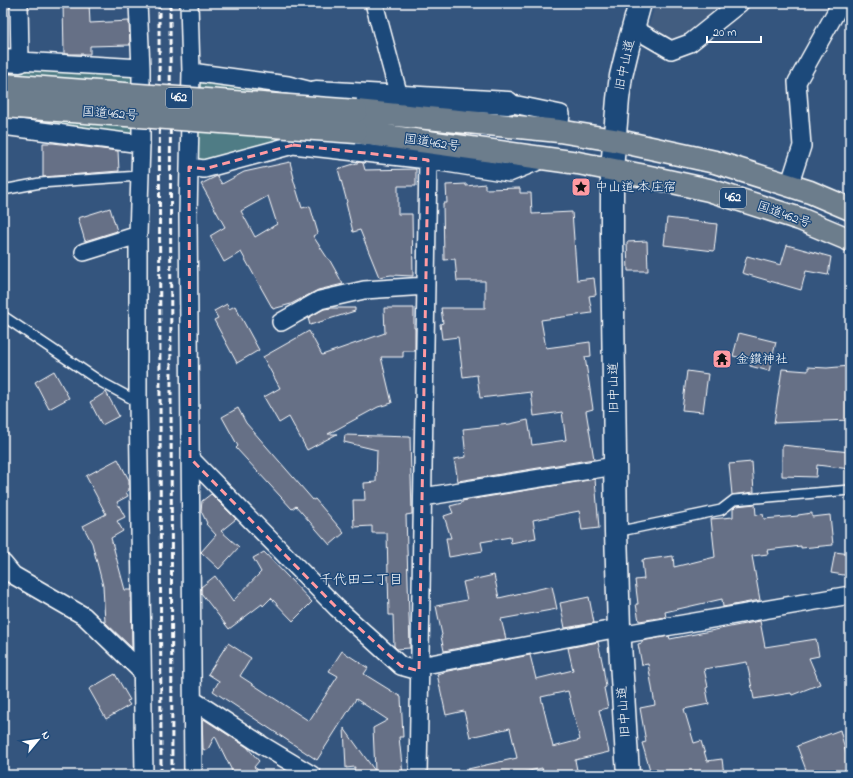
<svg xmlns="http://www.w3.org/2000/svg" width="853" height="778" font-family="'Indie Flower','Klee One',sans-serif">
  <style>
    .built { fill: #435d80 }
    .green { fill: #4f7c85; stroke: #a7bec2 }
    .building { fill: #666f86; stroke: #fff; fill-rule: evenodd }
    .lines { fill: none; stroke-linecap: round; stroke-linejoin: round }
    .lane-casing { stroke: #fff; stroke-width: 12 }
    .street-casing { stroke: #fff; stroke-width: 20 }
    .secondary-casing { stroke: #fff; stroke-width: 25 }
    .highway-casing { stroke: #fff; stroke-width: 25 }
    .lane { stroke: #1f4a7a; stroke-width: 9 }
    .street { stroke: #1f4a7a; stroke-width: 17 }
    .secondary { stroke: #1f4a7a; stroke-width: 22 }
    .highway { stroke: #6c7d8c; stroke-width: 22 }
    .rail { stroke: #fff; stroke-width: 3; stroke-dasharray: 6 3; stroke-linecap: butt }
    .highway-bridge-casing { stroke: #fff; stroke-width: 25; stroke-linecap: butt }
    .highway-bridge { stroke: #6c7d8c; stroke-width: 22 }
    .marked { fill: none; stroke: #ff9aa2; stroke-width: 3; stroke-dasharray: 8 5; stroke-linejoin: round }
    .labels { text-anchor: middle; dominant-baseline: central; stroke-width: 3; stroke-linejoin: round; paint-order: stroke }
    .shield { fill: #1f4a7a; stroke: #bcc9d7; stroke-width: 1 }
    .shield-label { font-size: 12px; font-weight: bold; fill: #fff }
    .street-label { font-size: 13px; fill: #fff; stroke: #1f4a7a }
    .poi-label { font-size: 13px; fill: #fff; stroke: #1f4a7a; text-anchor: start }
    .neighbourhood-label { font-size: 14px; fill: #fff; stroke: #1f4a7a }
  </style>
  <rect width="100%" height="100%" fill="#34557e"/>
  <filter id="ink" filterUnits="userSpaceOnUse"><feTurbulence type="fractalNoise" baseFrequency=".025" numOctaves="2"/><feDisplacementMap in="SourceGraphic" scale="8" xChannelSelector="R" yChannelSelector="G"/><feConvolveMatrix kernelMatrix="1 2 1 2 8 2 1 2 1" color-interpolation-filters="sRGB"/></filter>
  <g filter="url(#ink)">
    <path class="built" d="M656,3H740L679,41L673,42L647,32Z"/>
    <path class="green" d="M3,67L133,76L132,139L3,123Z
      M196,81L288,90L300,96L338,143L210,164L198,158Z"/>
    <path class="building" d="M63,3H89L90,23L129,21L130,45L90,46V54H64Z
      M43,143H53L118,151L119,171L43,177Z
      M290,162L294,178H293L302,208L310,206L318,233L313,236L328,259H329L343,284L318,290L291,304L273,309L241,252L224,262L210,236L225,227L201,184L217,176L222,184L244,172ZM268,196L277,224L255,237L241,211Z
      M360,162L363,163L365,170L416,169V186H398V214H412L413,276L391,275L379,277L360,230L353,232L346,203L347,202L338,169Z
      M466,184V186L485,184V189L520,188V193H531L532,214L572,212L577,280L594,278L596,295L589,296L592,313L541,320L546,348L590,342L591,356L585,357L593,409L586,411L594,459L458,481L454,459L466,457L463,429L510,424L528,420L532,445L566,440L562,412L534,416L531,392L480,398L477,375L463,377L458,337L442,339L440,324L443,323L441,308H485V281H457L455,259L444,260L443,203H447L446,185Z
      M110,208L117,231L85,241L78,218Z
      M667,218L717,224L714,251L664,245Z
      M647,241L648,271H628L627,242Z
      M787,245L831,257L828,275L806,271L801,290L742,273L747,256L781,265Z
      M227,304L229,309L235,306L259,350L237,363L214,320L218,318L214,311Z
      M331,308H355V311L310,325L308,318L324,309Z
      M384,308H414V328H415V351H403V357H381L392,403L378,407L328,434H337L307,450L289,417L279,423L264,397L280,388L263,357L309,331L322,355L385,333Z
      M739,333L776,342L769,371L750,366L751,360L733,356Z
      M850,366V420L774,423L782,369L808,371V367L827,368Z
      M54,371L69,398L49,409L35,382Z
      M687,371L708,374L703,412L682,410Z
      M106,392L119,416L102,425L90,402Z
      M238,408L246,423L313,500L315,499L344,533L330,545L296,506L292,509L236,448L238,446L222,417Z
      M345,435L410,437L412,514L406,515L410,648L397,649L394,646L393,615H389L387,533H372V526L354,527L353,500H365L364,483L376,482L377,450L344,442Z
      M782,445L850,452V469L817,465L816,477L782,476Z
      M118,459L129,480V490L126,492L128,496L117,502L125,517L117,521L123,531L111,538L125,590H131L132,648L105,622L103,586L92,543L83,526L106,514L86,476Z
      M752,462L754,492L732,495L729,464Z
      M595,479L599,528L582,530L579,511L533,520L536,538L511,543L510,537L481,542L483,551L449,557L446,538H451L444,516L453,513L450,506L462,503V501Z
      M211,494L236,519L221,531L239,547L219,569L201,552L216,535L206,524L207,523L201,511L202,501Z
      M755,504L756,515L763,514L764,519L798,516V515L812,513V517L830,515L833,545L801,548V546L767,550L768,554L752,556L760,600L723,607L722,599L665,612L666,617L639,621L636,604H638L635,580L644,579L642,560L673,556L674,567L715,557L711,519L733,517V509L736,506Z
      M264,552L312,602L293,621L271,598L263,606L262,604L229,629L201,593V587L215,576L233,601L261,572L253,558Z
      M835,552L850,554V576L831,573Z
      M494,575L499,598L552,586L557,609L501,619L506,639L444,651L441,636L442,635L436,606L467,600L463,582Z
      M589,597L594,623L565,628L560,603Z
      M760,621L765,647L816,639L819,656L809,658L820,684L792,695L791,693L754,699L747,662L704,669L708,687L706,688L709,704L684,709L694,743L701,741L707,761L722,759L724,775H658L657,769L650,770L642,743L646,742L640,708L655,705L648,664L642,665L638,644L642,643V641L669,636L670,639Z
      M598,642L603,666L606,687L604,688L608,708L599,710L609,752L575,760L578,775H543L542,768L512,775H468V769L517,758L510,728L470,737L464,711L446,715L437,674L448,671L530,655L536,679L573,670L568,648ZM568,691L580,740L553,747L541,697Z
      M228,643L251,658L240,676L309,721L338,676L329,671L342,651L368,668L364,674L401,697L403,737H399L403,775H353L355,767L346,768L344,728L375,771L373,728L388,720L356,699L317,760L213,691L219,681L208,674Z
      M115,674L130,700L127,701L130,705L106,719L89,689Z
      M202,718L247,747L259,761L254,767L266,775H234L215,736L207,751L203,749Z
      M840,730L850,769V775H808L797,746Z"/>
    <g class="lines">
      <defs>
        <path id="lane" d="M3,190L40,183L139,176
          M3,316L101,382L138,402
          M616,532L721,510L734,500L850,490"/>
        <path id="street" d="M19,3L20,61L141,68
          M138,3L141,68V144L138,235V402L144,775
          M189,3L191,72L188,215L193,775
          M374,3L399,96
          M633,28L671,50L690,43L740,3
          M191,72L288,85L316,92
          M508,103L561,114L559,131
          M3,126L141,144
          M189,167L204,169L293,145L428,160L509,173L546,158
          M789,186L802,146L797,82L841,3
          M84,252L138,235
          M281,322L320,300L364,290L426,286
          M190,458L337,608L401,666L419,671
          M423,497L615,466
          M3,563L13,575L84,616L142,672
          M619,635L850,595
          M420,666L619,628
          M193,700L262,745L312,775
          M418,775L428,160"/>
        <path id="secondary" d="M3,60L20,61
          M316,92L508,103
          M628,775L619,628L616,532L612,235V169L618,99L621,76L629,43L640,3"/>
        <path id="highway" d="M356,111L559,131L614,140L715,162L810,192L850,209
          M356,132L578,163L645,176L709,190L800,219L850,240"/>
      </defs>
      <use href="#lane" class="lane-casing"/>
      <use href="#street" class="street-casing"/>
      <use href="#secondary" class="secondary-casing"/>
      <use href="#highway" class="highway-casing"/>
      <use href="#lane" class="lane"/>
      <use href="#street" class="street"/>
      <use href="#secondary" class="secondary"/>
      <use href="#highway" class="highway"/>
      <path class="rail" d="M159,3L161,775
        M170,3L172,775"/>
      <defs>
        <path id="highway-bridge" d="M3,85L356,111
          M3,106L356,132"/>
      </defs>
      <use href="#highway-bridge" class="highway-bridge-casing"/>
      <use href="#highway-bridge" class="highway-bridge"/>
    </g>
  </g>
  <path class="marked" d="M293,145L428,160L419,671L401,666L337,608L190,458L189,167L204,169Z"/>
  <defs>
    <symbol id="sight-square" viewBox="-11 -11 22 22"><rect x="-9" y="-9" width="18" height="18" rx="4" fill="#ff9aa2" stroke="#1f4a7a"/><path d="M0-6L1.8-2.2L6-1.7L2.9 1.2L3.7 5.4L0 3.3L-3.7 5.4L-2.9 1.2L-6-1.7L-1.8-2.2Z" fill="#111"/></symbol>
    <symbol id="temple-square" viewBox="-11 -11 22 22"><rect x="-9" y="-9" width="18" height="18" rx="4" fill="#ff9aa2" stroke="#1f4a7a"/><path d="M0-6L5-2H3V0L6.5 2.5H4V6H1.5V3h-3V6H-4V2.5H-6.5L-3 0V-2H-5Z" fill="#111"/></symbol>
  </defs>
  <g fill-rule="evenodd">
    <use href="#sight-square" x="570" y="176" width="22" height="22"/>
    <use href="#temple-square" x="711" y="348" width="22" height="22"/>
  </g>
  <g class="labels">
    <g class="shield">
      <rect x="166" y="88" width="26" height="20" rx="3"/>
      <rect x="720" y="188" width="26" height="20" rx="3"/>
    </g>
    <g class="shield-label">
      <text x="179" y="98">462</text>
      <text x="733" y="198">462</text>
    </g>
    <g class="street-label">
      <text transform="translate(625 65) rotate(-78)">旧中山道</text>
      <text transform="translate(110 114) rotate(4)">国道462号</text>
      <text transform="translate(432 143) rotate(8)">国道462号</text>
      <text transform="translate(784 215) rotate(19)">国道462号</text>
      <text transform="translate(614 388) rotate(-91)">旧中山道</text>
      <text transform="translate(624 712) rotate(-94)">旧中山道</text>
    </g>
    <g class="poi-label">
      <text x="595" y="187">中山道 本庄宿</text>
      <text x="736" y="359">金鑚神社</text>
    </g>
    <g class="neighbourhood-label">
      <text x="361" y="580">千代田二丁目</text>
    </g>
  </g>
  <rect width="853" height="778" fill="none" stroke="#1f4a7a" stroke-width="16"/>
  <rect x="8" y="8" width="837" height="762" fill="none" stroke="#fff" stroke-width="1.5" filter="url(#ink)"/>
  <g transform="translate(38 740) rotate(61)" stroke="#1f4a7a" stroke-width="3" paint-order="stroke">
  <path d="M0-3L7 15L0 10L-7 15Z" fill="#ffffff"/>
  <text y="-6" font-size="11" font-weight="bold" text-anchor="middle" fill="#ffffff">N</text>
  </g>
  <path d="M707 36v6h54v-6" fill="none" stroke="#ffffff" stroke-width="2"/>
  <text x="713" y="36" font-size="12" fill="#ffffff" stroke="#1f4a7a" stroke-width="3" paint-order="stroke">20 m</text>
</svg>
